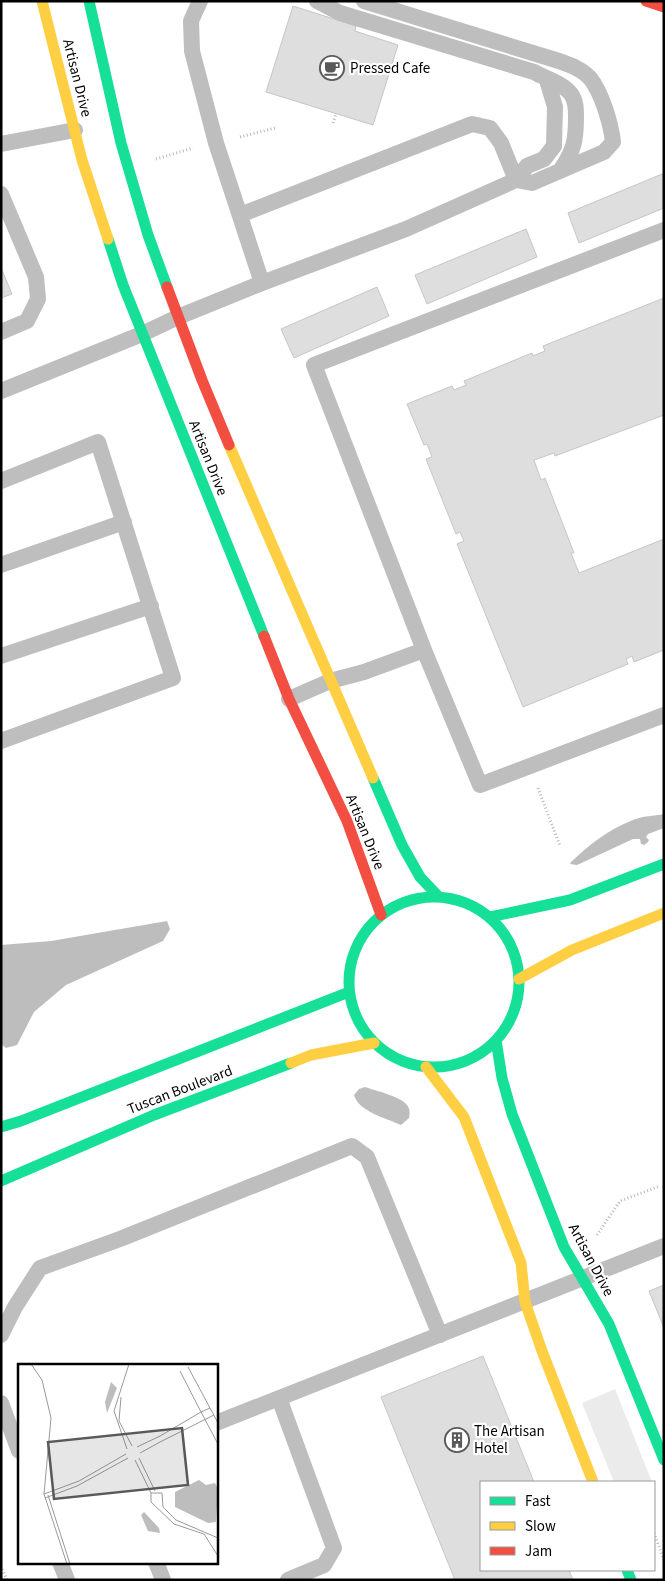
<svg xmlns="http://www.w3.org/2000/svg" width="665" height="1581" font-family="'Source Sans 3',sans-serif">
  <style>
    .green { fill: #ebebeb }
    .water { fill: #bdbdbd }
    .building { fill: #dedede; stroke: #c6c6c6 }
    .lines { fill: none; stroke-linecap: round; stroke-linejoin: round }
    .path { stroke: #b9b9b9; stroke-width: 3; stroke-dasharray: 1 2.5; stroke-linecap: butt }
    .lane { stroke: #bebebe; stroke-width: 16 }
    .fast { stroke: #16e098; stroke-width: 11 }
    .slow { stroke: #ffcf43; stroke-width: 11 }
    .jam { stroke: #f24e42; stroke-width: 11 }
    .labels { text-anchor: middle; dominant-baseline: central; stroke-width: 4.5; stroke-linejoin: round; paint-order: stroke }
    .poi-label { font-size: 15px; fill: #000; stroke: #fff; text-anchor: start }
    .street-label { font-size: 15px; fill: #000; stroke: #fff }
    .inset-road { fill: none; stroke: #999; stroke-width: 1 }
    .view { fill: #595959; fill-opacity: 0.15; stroke: #595959; stroke-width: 2.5 }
    .inset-edge { fill: none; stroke: #000; stroke-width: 2.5 }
  </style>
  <rect width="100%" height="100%" fill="#fff"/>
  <path class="green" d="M615,1389L652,1482H614L582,1403Z"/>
  <path class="water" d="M664,814V828L648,834L646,837L649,840L647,843L644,845L641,844L640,839H633L577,865L570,864L571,862C589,845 609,829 633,820C642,816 654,816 664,814Z
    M167,921L170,929L163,941L66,985L34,1012L17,1045L6,1048L1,1044V945L51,941Z
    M365,1087C376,1091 400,1096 407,1105C410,1109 410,1113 409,1118L401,1125C386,1118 359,1112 354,1095L359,1089Z"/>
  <path class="building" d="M293,6L356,26L355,31L398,45L373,125L266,92Z
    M662,174L664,179V208L579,243L568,213Z
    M526,229L537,257L427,304L415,275Z
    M1,268L12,294L1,298Z
    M377,287L389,316L294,358L281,329Z
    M664,298V415L555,456L554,453L534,460L541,480L545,478L574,553H571L579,573L664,539V650L634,662L632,656L626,659L628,664L523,707L457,544L464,541L460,532L456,534L426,459L432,457L427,444L424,445L407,404L452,386L454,390L466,385L464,381L532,353L533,356L545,351L543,346Z
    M664,1285V1328L649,1291Z
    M483,1356L534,1482H481V1570H569L573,1580H455L381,1397Z"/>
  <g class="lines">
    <path class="path" d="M333,123L336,114
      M240,137L275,128
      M156,159L193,148
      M538,788L560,846
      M597,1235L620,1201L660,1186
      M654,1533L664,1560
      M1,1566L7,1580"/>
    <path class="lane" d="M317,1L340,13L534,72C546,79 563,83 571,94C576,101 576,109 576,116C576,142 574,150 560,171
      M1,144L75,130
      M516,180L527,166L544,159L554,146L555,107L547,80
      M1,194L36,277L38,299L27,321L1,332
      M240,215L472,124L490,128L501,143L516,180
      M262,283L406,229L516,180L532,183L604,152L613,142C611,124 602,93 590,78C582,69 570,65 559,61L364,1
      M1,391L142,334L178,317L262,283L216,143L192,51L191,21L200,1
      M1,481L98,442L173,678L1,741
      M1,565L124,522
      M424,650L314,365L664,230
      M1,656L151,606
      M289,699L330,681L364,672L424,650L480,785L664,715
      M1,1335L15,1307L40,1268L120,1239L352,1146L367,1157L440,1335
      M279,1398L334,1548L324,1565L288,1580
      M1,1403L19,1451
      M216,1423L664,1246
      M60,1562L67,1580
      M156,1562L163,1580"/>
    <path class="fast" d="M89,1L121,143L148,235L167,287
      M108,239L123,285L264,636
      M373,778L402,845L420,877L438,896
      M349 982a85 85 0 1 1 170 0a85 85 0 1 1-170 0Z
      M490,917L570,900L664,864
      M496,1040L502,1078L512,1114L564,1247L609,1324L664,1460
      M1,1127L21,1121L349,992
      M1,1181L154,1115L291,1063
      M627,1570L631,1580"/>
    <path class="slow" d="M42,1L82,160L108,239
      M229,445L373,778
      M519,979L572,950L664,913
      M291,1063L311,1055L374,1043
      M426,1067L464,1117L521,1263L525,1302L542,1351L593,1482"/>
    <path class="jam" d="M646,1L664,7
      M167,287L202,380L229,445
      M264,636L289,699L347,821L381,915"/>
  </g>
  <defs>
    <symbol id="cafe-ring" viewBox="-11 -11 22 22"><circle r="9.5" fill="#fff" stroke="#595959" stroke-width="1.5"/><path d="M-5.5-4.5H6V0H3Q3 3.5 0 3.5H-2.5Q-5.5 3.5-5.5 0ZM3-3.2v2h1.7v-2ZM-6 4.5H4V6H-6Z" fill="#595959"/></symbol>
    <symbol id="building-ring" viewBox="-11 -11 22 22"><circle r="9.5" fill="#fff" stroke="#595959" stroke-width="1.5"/><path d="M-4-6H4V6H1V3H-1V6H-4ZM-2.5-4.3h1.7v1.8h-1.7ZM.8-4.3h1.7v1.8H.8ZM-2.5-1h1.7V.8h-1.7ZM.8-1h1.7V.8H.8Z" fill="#595959"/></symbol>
  </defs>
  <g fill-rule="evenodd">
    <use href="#cafe-ring" x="318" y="54" width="28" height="28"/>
    <use href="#building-ring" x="443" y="1426" width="28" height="28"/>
  </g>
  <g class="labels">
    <g class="poi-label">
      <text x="350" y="68">Pressed Cafe</text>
      <text x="474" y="1431">The Artisan<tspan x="474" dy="17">Hotel</tspan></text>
    </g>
    <g class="street-label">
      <text transform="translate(77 78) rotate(76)">Artisan Drive</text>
      <text transform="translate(208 458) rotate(68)">Artisan Drive</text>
      <text transform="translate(365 832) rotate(68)">Artisan Drive</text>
      <text transform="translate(180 1090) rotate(-21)">Tuscan Boulevard</text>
      <text transform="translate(591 1260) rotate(62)">Artisan Drive</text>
    </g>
  </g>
  <g transform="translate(18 1364)">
    <rect width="200" height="200" fill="#fff"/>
    <path d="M93,18L99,24L89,49L87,38ZM181,116L188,121L197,119L200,125L198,158L190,159L157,143V128ZM126,148L141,164L142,169L130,167L123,151Z" fill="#bdbdbd"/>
    <path class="inset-road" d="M13,0L24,16L33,54L26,130L49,200M170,3L192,44M103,33L101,57L114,82M200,59L192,44L183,48L200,80M142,72L183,48L162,7M144,77L196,51M119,83L142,72M109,85L96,47L111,0M122,89L144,77M121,94L137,127M117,96L133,129V138L156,160L186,170L200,192M133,129H144L145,143L158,156L200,174M26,130L61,117L108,90M30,131L52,200M27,134L59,122L110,94"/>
    <path class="view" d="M164,64L170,121L36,135L30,78Z"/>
    <rect width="200" height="200" class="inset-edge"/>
  </g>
  <rect width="665" height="1581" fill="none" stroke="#000000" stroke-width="5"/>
  <rect x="480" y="1481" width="175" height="90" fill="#ffffff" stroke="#999999"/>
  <rect x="490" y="1497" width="25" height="8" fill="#16e098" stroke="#999999"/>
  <text x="525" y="1506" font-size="15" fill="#000000">Fast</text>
  <rect x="490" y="1522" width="25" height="8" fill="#ffcf43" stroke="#999999"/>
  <text x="525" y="1531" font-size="15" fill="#000000">Slow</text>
  <rect x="490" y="1547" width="25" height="8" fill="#f24e42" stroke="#999999"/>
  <text x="525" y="1556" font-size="15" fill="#000000">Jam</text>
</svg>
